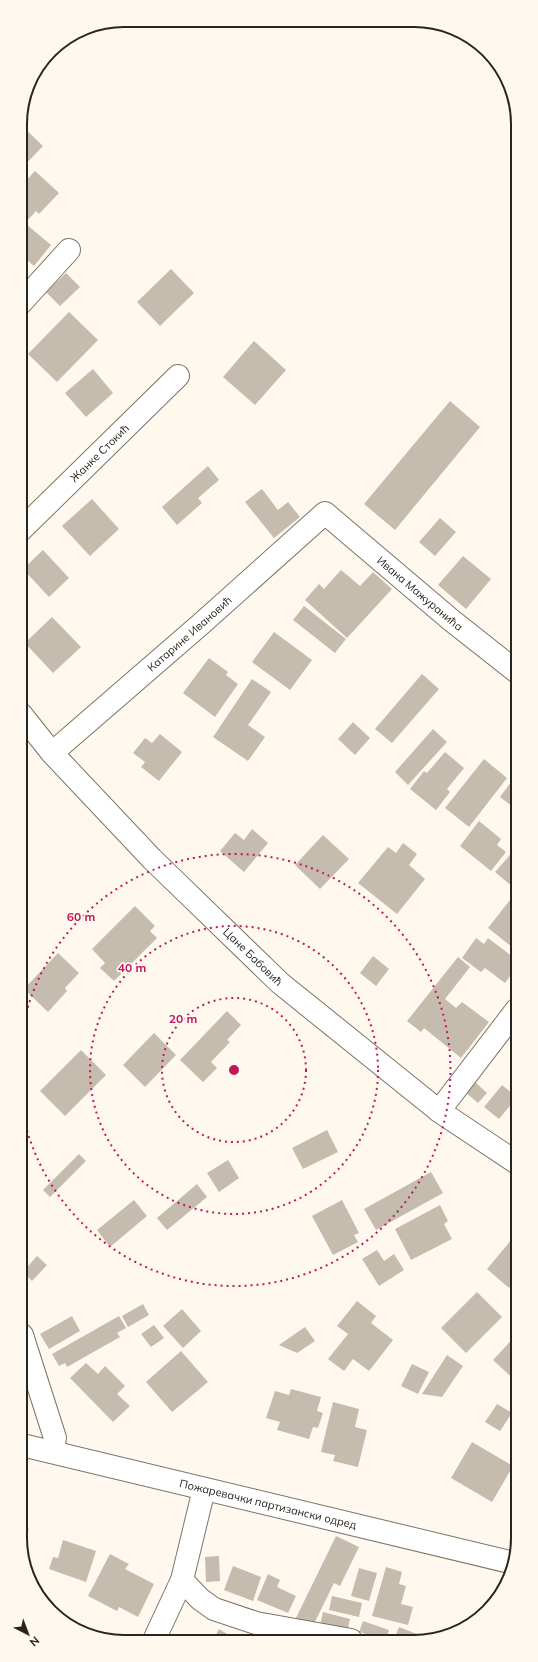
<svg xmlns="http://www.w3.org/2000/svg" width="538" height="1662" font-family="Mulish,sans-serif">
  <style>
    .building { fill: #c6bcad }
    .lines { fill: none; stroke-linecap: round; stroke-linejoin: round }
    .minor-casing { stroke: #7d7466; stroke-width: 24 }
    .minor { stroke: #fff; stroke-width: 22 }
    .ring { fill: none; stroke: #c2185b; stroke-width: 2; stroke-dasharray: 2 4 }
    .labels { text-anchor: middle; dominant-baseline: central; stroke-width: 3.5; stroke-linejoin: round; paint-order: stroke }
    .street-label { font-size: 11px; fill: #28241e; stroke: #fff8ef }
    .rim { fill: none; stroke: #28241e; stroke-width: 2 }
    .centre { fill: #c2185b; stroke: #fff8ef; stroke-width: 2 }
    .ring-label { font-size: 12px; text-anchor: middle; font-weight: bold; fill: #c2185b; stroke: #fff8ef; stroke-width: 3.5; stroke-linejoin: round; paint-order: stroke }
  </style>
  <rect width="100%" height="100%" fill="#fff8ef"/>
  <path class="building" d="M20,124L43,146L20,170Z
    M35,171L59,193L39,214L36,211L26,222L20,216V187Z
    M20,219L51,245L34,266L20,254Z
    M171,269L194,293L160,326L137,302Z
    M66,273L80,287L60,306L46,292Z
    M69,312L98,340L57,382L28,354Z
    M254,341L286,370L255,405L223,377Z
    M93,369L113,393L86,417L65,393Z
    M450,401L480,427L395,530L364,504Z
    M208,466L219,480L198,498L202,503L177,525L162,507Z
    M262,489L278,510L288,502L300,517L274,538L245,502Z
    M92,499L119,529L90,556L62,526Z
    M440,518L456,532L435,556L419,542Z
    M43,550L69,578L49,597L23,569Z
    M463,556L491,579L466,609L438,585Z
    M341,570L360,586L373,572L392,589L347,638L305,600L319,584L324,589Z
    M304,606L346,639L335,653L293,620Z
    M52,617L81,647L53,673L25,643Z
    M274,632L312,660L290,690L252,662Z
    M209,658L228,672L226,675L238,684L215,717L183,693Z
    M422,674L439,689L392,743L375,729Z
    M252,679L271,692L248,725L265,737L248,761L213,737Z
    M353,722L370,738L355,755L338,739Z
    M433,729L447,742L408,785L395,772Z
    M160,734L182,752L159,781L141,767L145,762L133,753L145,738L152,743Z
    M445,752L464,768L447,789L450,792L436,810L410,789L424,771L427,773Z
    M484,759L507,778L469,827L445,808Z
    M517,774V810L500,797Z
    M479,821L501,839L497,845L506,852L491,871L460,846Z
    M252,829L268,843L244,872L220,851L235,833L244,840Z
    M323,835L349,859L320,889L295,865Z
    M403,843L417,854L409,865L425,879L397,914L358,883L388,847L396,853Z
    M510,855L517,861V882L513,887L495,872Z
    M510,900L517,905V951L488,928Z
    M135,906L155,926L150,931L157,938L114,981L100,968L105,963L92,949Z
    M476,938L484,944L488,938L517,960V967L505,983L485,968L481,972L462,958Z
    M58,953L79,973L65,988L67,991L48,1012L24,989Z
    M373,956L389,969L376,986L360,973Z
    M458,957L470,967L445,999L456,1008L462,1002L489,1022L461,1058L424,1028L421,1032L407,1021Z
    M227,1011L241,1025L227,1040L230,1042L211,1062L217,1068L203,1082L180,1060Z
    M154,1033L176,1055L145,1087L123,1065Z
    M81,1050L106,1075L65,1116L40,1091Z
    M474,1081L487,1093L478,1103L465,1092Z
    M502,1085L517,1097L499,1119L484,1107Z
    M327,1130L338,1152L303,1169L292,1148Z
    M79,1154L86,1161L50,1197L43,1190Z
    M228,1160L239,1178L219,1192L207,1173Z
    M431,1172L443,1193L376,1230L364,1209Z
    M197,1184L207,1197L167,1230L157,1218Z
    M134,1200L147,1216L110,1247L97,1230Z
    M342,1200L359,1233L354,1235L358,1242L333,1255L312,1216Z
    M440,1205L448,1221L444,1224L452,1239L411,1260L395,1229Z
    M517,1233V1278L509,1288L487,1269Z
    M377,1250L384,1261L394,1254L404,1270L379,1286L362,1259Z
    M37,1256L47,1265L32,1281L23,1272Z
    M477,1292L502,1317L466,1353L441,1328Z
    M357,1301L376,1316L371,1323L393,1340L369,1371L353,1359L344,1371L328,1359L348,1334L337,1326Z
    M143,1304L149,1315L128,1327L122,1316Z
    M182,1309L201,1331L183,1348L163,1326Z
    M72,1316L80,1331L49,1349L40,1334Z
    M119,1316L126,1328L117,1333L120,1337L67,1367L65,1363L59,1366L52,1354Z
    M154,1325L164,1338L151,1347L141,1334Z
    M305,1327L315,1341L297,1353L279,1345Z
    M518,1333V1383L493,1360Z
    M181,1351L208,1382L172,1412L146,1382Z
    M447,1355L463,1366L442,1397L422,1394Z
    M86,1363L98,1374L105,1366L125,1386L117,1394L130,1406L113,1422L70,1378Z
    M412,1364L429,1372L418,1394L401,1386Z
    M291,1389L321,1397L317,1411L323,1413L318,1428L313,1427L309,1439L277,1430L280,1422L266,1418L275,1391L289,1395Z
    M333,1402L359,1409L355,1427L367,1430L358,1467L333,1461L335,1455L321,1452Z
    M497,1404L512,1413L500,1431L485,1422Z
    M472,1442L513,1466L492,1502L451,1478Z
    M518,1474V1489L511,1485Z
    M22,1526L29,1529L22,1546Z
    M336,1536L359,1547L340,1586L334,1583L311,1630L294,1622Z
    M63,1540L96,1551L86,1582L49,1569L53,1557L58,1558Z
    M110,1554L129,1564L125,1569L154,1584L138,1617L119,1607L117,1611L88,1596Z
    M219,1556L220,1581L206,1582L205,1557Z
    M233,1566L261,1577L253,1601L224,1590Z
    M386,1567L402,1572L399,1584L406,1586L401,1604L413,1607L408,1625L372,1616Z
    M359,1568L377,1573L369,1601L351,1596Z
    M268,1574L280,1580L277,1587L296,1596L288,1613L257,1600Z
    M332,1596L362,1603L359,1617L329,1610Z
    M323,1612L350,1619L347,1633L320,1626Z
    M363,1621L389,1630L386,1640L359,1632Z
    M399,1627L422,1636L421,1640H394Z
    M219,1629L232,1637L230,1640H213Z"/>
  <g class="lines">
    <defs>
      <g id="minor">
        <path d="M20,304L69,250"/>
        <path id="s1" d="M21,530L178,376"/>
        <path id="s2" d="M21,714L52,753L152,859L280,983L439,1111L517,1163"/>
        <path id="s3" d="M52,753L201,624L325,513L451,620L517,672"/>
        <path d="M439,1111L517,1009"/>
        <path d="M22,1335L55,1438L52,1452"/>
        <path id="s4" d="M22,1445L514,1563"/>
        <path d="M182,1580L200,1599L214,1609L256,1623L351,1640"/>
        <path d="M154,1640L182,1580L204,1489"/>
      </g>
    </defs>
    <use href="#minor" class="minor-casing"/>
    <use href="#minor" class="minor"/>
  </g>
  <g class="ring">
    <circle cx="234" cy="1070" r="72"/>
    <circle cx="234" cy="1070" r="144"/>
    <path d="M22 1031A216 216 0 1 1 22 1109"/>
  </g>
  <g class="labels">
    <g class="street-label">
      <text stroke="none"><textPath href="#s1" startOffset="110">Жанке Стокић</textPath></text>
      <text stroke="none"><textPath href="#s3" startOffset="488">Ивана Мажуранића</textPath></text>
      <text stroke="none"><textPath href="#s3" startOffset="182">Катарине Ивановић</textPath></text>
      <text stroke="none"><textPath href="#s2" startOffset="336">Цане Бабовић</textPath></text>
      <text stroke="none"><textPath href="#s4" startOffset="253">Пожаревачки партизански одред</textPath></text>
    </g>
  </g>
  <path d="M0 0H538V1662H0ZM124 27H414A97 97 0 0 1 511 124V1538A97 97 0 0 1 414 1635H124A97 97 0 0 1 27 1538V124A97 97 0 0 1 124 27Z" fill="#fff8ef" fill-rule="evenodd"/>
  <path class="rim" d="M124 27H414A97 97 0 0 1 511 124V1538A97 97 0 0 1 414 1635H124A97 97 0 0 1 27 1538V124A97 97 0 0 1 124 27Z"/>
  <circle cx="234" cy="1070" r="6" class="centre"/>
  <g class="ring-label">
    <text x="81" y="921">60 m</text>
    <text x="132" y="972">40 m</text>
    <text x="183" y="1023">20 m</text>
  </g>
  <g transform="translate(28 1634) rotate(138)" stroke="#fff8ef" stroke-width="3" paint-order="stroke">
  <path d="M0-3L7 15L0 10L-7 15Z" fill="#28241e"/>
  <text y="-6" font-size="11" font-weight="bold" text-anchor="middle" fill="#28241e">N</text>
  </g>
</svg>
